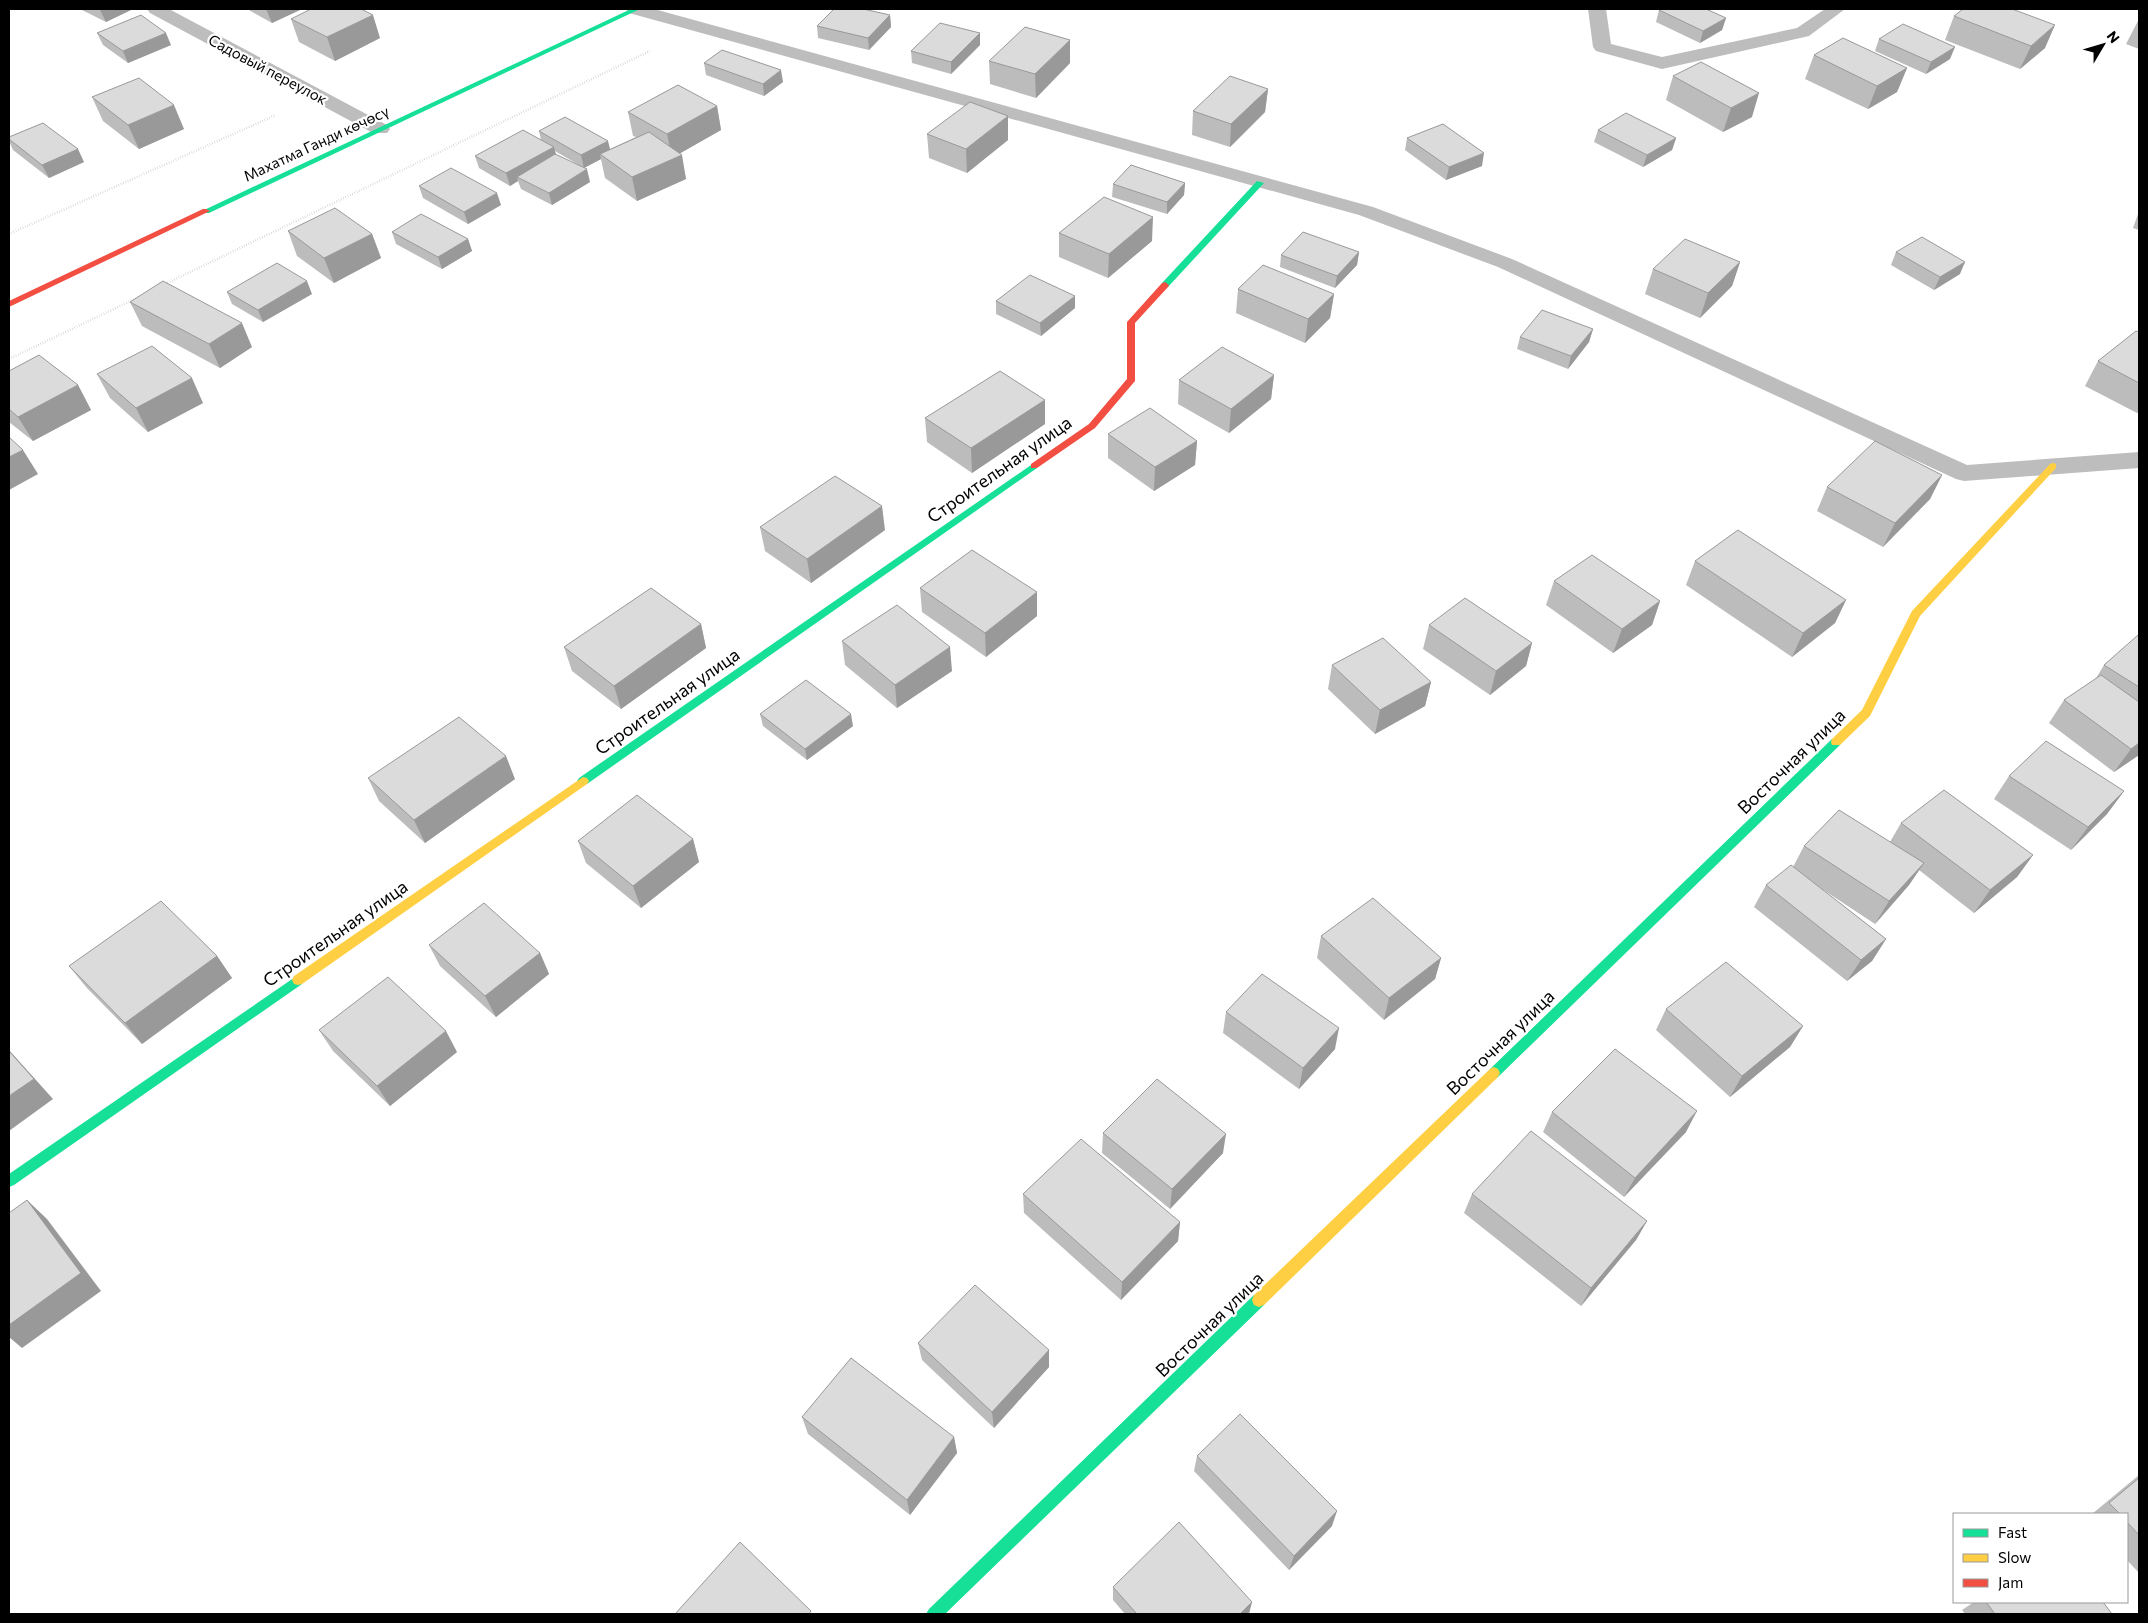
<svg xmlns="http://www.w3.org/2000/svg" width="2148" height="1623" font-family="Commissioner,sans-serif">
  <style>
    .lines { fill: none; stroke-linecap: round; stroke-linejoin: round }
    .path { stroke: #c2c2c2; stroke-width: 2.5; stroke-dasharray: 0.5 2; stroke-linecap: butt }
    .street { fill: #bdbdbd; fill-rule: evenodd }
    .fast { fill: #16e098; fill-rule: evenodd }
    .slow { fill: #ffcf43; fill-rule: evenodd }
    .jam { fill: #f24e42; fill-rule: evenodd }
    .wall { fill: #bcbcbc }
    .shaded-wall { fill: #999 }
    .building { fill: #dbdbdb; stroke: #999 }
    .labels { text-anchor: middle; dominant-baseline: central; stroke-width: 4.5; stroke-linejoin: round; paint-order: stroke }
    .far-street-label { font-size: 15px; fill: #000; stroke: #fff }
    .street-label { font-size: 18px; fill: #000; stroke: #fff }
  </style>
  <rect width="100%" height="100%" fill="#fff"/>
  <g class="lines">
    <path class="path" d="M9,234L276,115
      M163,285L650,51
      M9,359L137,298"/>
    <path class="street" d="M147,9H169L387,125L390,129L387,133H373L150,13Z
      M626,9H654L1373,207L1512,259L1967,465L2139,452V468L1964,481L1956,479L1498,267L1359,215L629,13Z
      M1588,9H1606L1611,44L1662,57L1797,28L1825,9H1845L1809,36L1662,69L1596,51L1593,47Z"/>
    <path class="fast" d="M631,9H640L209,213H206L202,211Z
      M1257,181L1264,183L1168,287H1162V283Z
      M1034,463L1037,464V468L587,784H579L577,781L579,778Z
      M1836,738L1840,739L1841,742L1840,745L1498,1077L1494,1079L1490,1077L1488,1073L1490,1069L1832,739Z
      M298,975L302,976L304,980L302,984L14,1185L9,1187V1174Z
      M1259,1293L1264,1295L1266,1300L1264,1305L945,1614H926L929,1609L1254,1295Z"/>
    <path class="slow" d="M2053,463L2056,464V468L1920,616L1870,716L1840,745H1832L1831,742L1832,739L1862,710L1912,611L2050,464Z
      M583,777L587,778L589,781L587,784L302,984L298,985L294,984L292,980L294,976Z
      M1494,1067L1498,1069L1500,1073L1498,1077L1264,1305L1259,1307L1254,1305L1252,1300L1254,1295L1490,1069Z"/>
    <path class="jam" d="M203,209H206L210,211L9,307V301Z
      M1165,282L1169,285L1168,287L1135,323V381L1095,428L1037,468H1031V464L1089,424L1127,379V322L1162,283Z"/>
  </g>
  <path class="wall" d="M80,9H133L106,22Z
    M247,9H302L272,23Z
    M1659,10L1726,18L1722,30L1700,43L1656,22Z
    M890,15L891,27L869,50L818,38L817,26Z
    M1954,16L2045,48L2020,69L1945,40Z
    M291,19L380,38L335,61L299,42Z
    M2139,19V49L2126,44Z
    M97,33L171,45L128,63L103,45Z
    M980,33V45L951,74L912,63L911,51Z
    M1879,39L1950,59L1926,74L1875,51Z
    M1814,55L1907,68L1897,92L1868,109L1805,79Z
    M989,61L1070,63L1036,98L990,84Z
    M704,63L783,82L764,96L706,75Z
    M1673,76L1752,117L1723,132L1666,100Z
    M1268,89L1265,112L1230,147L1192,135L1193,111Z
    M92,97L184,129L139,149L103,121Z
    M717,106L721,130L680,153L686,179L637,201L605,178L601,159L584,168L555,151L556,154L590,182L552,205L521,189L518,181L510,186L479,168L475,156L541,140L539,131L610,149L636,137L633,136L628,112Z
    M1598,130L1676,138L1672,150L1643,167L1594,142Z
    M927,134L1008,140L967,173L929,158Z
    M9,137L84,162L49,178L13,150L9,141Z
    M1407,138L1482,166L1446,180L1405,150Z
    M1185,183L1184,195L1167,214L1112,197L1113,184Z
    M419,186L501,205L468,224L423,198Z
    M2139,211V230L2133,228Z
    M288,231L372,234L381,258L334,283L297,256Z
    M392,232L468,239L472,251L442,269L396,244Z
    M1059,233L1152,241L1108,278L1059,257Z
    M1359,252L1357,265L1335,288L1280,267L1281,255Z
    M1896,252L1960,274L1934,290L1891,265Z
    M1740,262L1732,286L1700,318L1645,294L1653,269Z
    M1238,289L1334,294L1330,318L1305,343L1236,313Z
    M227,292L312,294L263,322L232,304Z
    M996,301L1075,308L1041,336L996,314Z
    M130,302L252,347L220,368L142,326Z
    M1593,329L1589,342L1568,369L1517,349L1520,337Z
    M2139,332V412L2137,413L2085,386L2098,361Z
    M9,371L78,385L91,410L33,441L9,422Z
    M97,374L203,403L148,432L110,398Z
    M1274,375L1271,399L1229,433L1178,404L1179,380Z
    M1045,400V424L972,473L927,442L925,418Z
    M1108,434L1197,441L1195,465L1154,491L1108,458Z
    M1942,475L1930,499L1883,547L1817,511L1827,487Z
    M760,527L885,530L811,583L765,551Z
    M1695,561L1846,600L1835,623L1792,657L1686,585Z
    M1554,581L1660,601L1652,625L1613,653L1546,605Z
    M920,588L1037,592V616L986,657L922,612Z
    M701,624L706,648L621,709L572,671L564,647Z
    M1429,625L1532,643L1526,666L1490,695L1423,649Z
    M2139,636V755L2114,772L2049,723L2064,700L2095,680L2104,665Z
    M842,641L952,671L897,708L845,665Z
    M1332,665L1431,682L1425,706L1375,734L1328,689Z
    M760,714L853,726L807,760L763,726Z
    M2009,776L2124,791L2107,814L2071,850L1994,799Z
    M368,778L515,779L425,843L379,801Z
    M1901,823L2033,855L2017,877L1974,913L1919,870L1909,885L1875,924L1816,885L1886,939L1872,961L1847,981L1754,907L1766,885L1793,867L1804,846L1890,842Z
    M693,839L699,862L641,908L586,863L578,841Z
    M1321,936L1441,958L1435,979L1384,1020L1317,958Z
    M429,945L540,953L549,974L496,1017L440,966Z
    M217,956L232,978L142,1044L86,987L69,966Z
    M1666,1009L1803,1026L1790,1047L1730,1097L1656,1030Z
    M1226,1012L1335,1049L1299,1089L1223,1033Z
    M319,1030L457,1052L390,1106L333,1051Z
    M1552,1112L1686,1132L1624,1197L1543,1132Z
    M1103,1133L1223,1153L1170,1209L1102,1153Z
    M1023,1194L1180,1222L1178,1241L1121,1300L1024,1213Z
    M1472,1194L1647,1221L1636,1240L1581,1306L1464,1213Z
    M918,1343L1049,1350V1367L994,1428L922,1360Z
    M802,1417L954,1437L957,1453L910,1515L808,1434Z
    M1197,1456L1332,1526L1289,1570L1194,1471Z
    M2139,1475V1573L2127,1560V1514H2092Z
    M1113,1587L1249,1614H1125L1113,1600Z
    M1974,1602H2103L2112,1614H1965L1962,1610Z"/>
  <path class="shaded-wall" d="M104,9H133L106,22L100,10Z
    M266,9H302L272,23Z
    M373,15L380,38L335,61L327,37Z
    M890,15L891,27L869,50L868,38Z
    M1726,18L1722,30L1700,43L1703,31Z
    M2055,25L2045,48L2020,69L2031,46Z
    M166,33L171,45L128,63L123,51Z
    M980,33V45L951,74V62Z
    M1070,40V63L1036,98L1035,74Z
    M1955,47L1950,59L1926,74L1931,62Z
    M1907,68L1897,92L1868,109L1877,86Z
    M781,70L783,82L764,96L763,84Z
    M1268,89L1265,112L1230,147L1231,124Z
    M1759,93L1752,117L1723,132L1731,108Z
    M174,105L184,129L139,149L128,125Z
    M717,106L721,130L672,158L667,134Z
    M1008,116V140L967,173L966,149Z
    M1676,138L1672,150L1643,167L1647,155Z
    M608,141L611,153L600,154L601,159L584,168L581,155Z
    M554,147L557,159L517,177L518,181L510,186L506,173Z
    M78,149L84,162L49,178L42,165Z
    M1484,153L1482,166L1446,180L1449,167Z
    M682,155L686,179L637,201L632,177Z
    M587,169L590,182L552,205L549,193Z
    M1185,183L1184,195L1167,214V202Z
    M497,193L501,205L468,224L464,212Z
    M1153,217L1152,241L1108,278L1109,254Z
    M372,234L381,258L334,283L324,258Z
    M468,239L472,251L442,269L438,257Z
    M1359,252L1357,265L1335,288L1337,276Z
    M1740,262L1732,286L1700,318L1708,293Z
    M1965,262L1960,274L1934,290L1940,277Z
    M307,281L312,294L263,322L258,310Z
    M1334,294L1330,318L1305,343L1308,319Z
    M1075,296V308L1041,336L1040,323Z
    M242,323L252,347L220,368L209,344Z
    M1593,329L1589,342L1568,369L1571,356Z
    M1274,375L1271,399L1229,433L1231,409Z
    M192,378L203,403L148,432L136,408Z
    M78,385L91,410L33,441L18,417Z
    M1045,400V424L972,473L971,448Z
    M1197,441L1195,465L1154,491L1155,467Z
    M23,450L38,474L9,490V457Z
    M1942,475L1930,499L1883,547L1895,523Z
    M882,506L885,530L811,583L807,559Z
    M1037,592V616L986,657L985,633Z
    M1846,600L1835,623L1792,657L1803,633Z
    M1660,601L1652,625L1613,653L1622,629Z
    M701,624L706,648L621,709L614,686Z
    M1532,643L1526,666L1490,695L1496,671Z
    M950,647L952,671L897,708L895,685Z
    M1431,682L1425,706L1375,734L1380,710Z
    M851,714L853,726L807,760L805,749Z
    M2139,743V755L2114,772L2131,749Z
    M506,756L515,779L425,843L414,820Z
    M2124,791L2107,814L2071,850L2088,827Z
    M693,839L699,862L641,908L633,886Z
    M2033,855L2017,877L1974,913L1990,890Z
    M1924,863L1909,885L1875,924L1889,901Z
    M1886,939L1872,961L1847,981L1861,960Z
    M540,953L549,974L496,1017L485,996Z
    M217,956L232,978L142,1044L125,1023Z
    M1441,958L1435,979L1384,1020L1389,998Z
    M1803,1026L1790,1047L1730,1097L1742,1076Z
    M1339,1028L1335,1049L1299,1089L1303,1068Z
    M446,1031L457,1052L390,1106L377,1086Z
    M9,1050L53,1099L9,1131Z
    M1697,1111L1686,1132L1624,1197L1635,1178Z
    M1226,1134L1223,1153L1170,1209L1172,1189Z
    M27,1200L47,1219L101,1291L22,1348L9,1337V1325Z
    M1647,1221L1636,1240L1581,1306L1591,1288Z
    M1180,1222L1178,1241L1121,1300L1122,1282Z
    M1049,1350V1367L994,1428L992,1412Z
    M954,1437L957,1453L910,1515L907,1500Z
    M1337,1511L1332,1526L1289,1570L1294,1556Z
    M1252,1602L1249,1614H1240Z"/>
  <path class="building" d="M311,9H361L373,15L327,37L291,19Z
    M834,9H863L890,15L868,38L817,26Z
    M1662,9H1706L1726,18L1703,31L1659,10Z
    M1963,9H2012L2055,25L2031,46L1954,16Z
    M141,15L166,33L123,51L97,33Z
    M940,23L980,33L951,62L911,51Z
    M1903,24L1955,47L1931,62L1879,39Z
    M1025,27L1070,40L1035,74L989,61Z
    M1843,38L1907,68L1877,86L1814,55Z
    M722,50L781,70L763,84L704,63Z
    M1701,62L1759,93L1731,108L1673,76Z
    M1230,76L1268,89L1231,124L1193,111Z
    M139,78L174,105L128,125L92,97Z
    M678,85L717,106L667,134L628,112Z
    M970,102L1008,116L966,149L927,134Z
    M1626,113L1676,138L1647,155L1598,130Z
    M565,117L608,141L581,155L539,131Z
    M43,123L78,149L42,165L9,139V137Z
    M1443,124L1484,153L1449,167L1407,138Z
    M523,130L554,147L506,173L475,156Z
    M649,132L682,155L632,177L600,154Z
    M555,154L587,169L549,193L517,177Z
    M1131,165L1185,183L1167,202L1113,184Z
    M451,168L497,193L464,212L419,186Z
    M1104,197L1153,217L1109,254L1059,233Z
    M335,208L372,234L324,258L288,231Z
    M421,214L468,239L438,257L392,232Z
    M1303,232L1359,252L1337,276L1281,255Z
    M1922,237L1965,262L1940,277L1896,252Z
    M1685,239L1740,262L1708,293L1653,269Z
    M277,263L307,281L258,310L227,292Z
    M1263,265L1334,294L1308,319L1238,289Z
    M1030,275L1075,296L1040,323L996,301Z
    M163,281L242,323L209,344L130,302Z
    M1542,310L1593,329L1571,356L1520,337Z
    M2136,331L2139,332V383L2098,361Z
    M152,346L192,378L136,408L97,374Z
    M1222,347L1274,375L1231,409L1179,380Z
    M39,355L78,385L18,417L9,409V371Z
    M1000,371L1045,400L971,448L925,418Z
    M1150,408L1197,441L1155,467L1108,434Z
    M9,437L23,450L9,457Z
    M1875,441L1942,475L1895,523L1827,487Z
    M835,476L882,506L807,559L760,527Z
    M1738,530L1846,600L1803,633L1695,561Z
    M972,550L1037,592L985,633L920,588Z
    M1592,555L1660,601L1622,629L1554,581Z
    M651,588L701,624L614,686L564,647Z
    M1465,598L1532,643L1496,671L1429,625Z
    M897,605L950,647L895,685L842,641Z
    M2138,635L2139,636V687L2104,665Z
    M1383,638L1431,682L1380,710L1332,665Z
    M2101,675L2139,702V743L2131,749L2064,700Z
    M806,680L851,714L805,749L760,714Z
    M459,717L506,756L414,820L368,778Z
    M2046,741L2124,791L2088,827L2009,776Z
    M1944,790L2033,855L1990,890L1901,823Z
    M637,795L693,839L633,886L578,841Z
    M1839,810L1924,863L1889,901L1804,846Z
    M1791,865L1886,939L1861,960L1766,885Z
    M1373,898L1441,958L1389,998L1321,936Z
    M161,901L217,956L125,1023L69,966Z
    M484,903L540,953L485,996L429,945Z
    M1726,962L1803,1026L1742,1076L1666,1009Z
    M1262,974L1339,1028L1303,1068L1226,1012Z
    M388,977L446,1031L377,1086L319,1030Z
    M1615,1049L1697,1111L1635,1178L1552,1112Z
    M9,1051L34,1079L9,1096Z
    M1157,1079L1226,1134L1172,1189L1103,1133Z
    M1531,1131L1647,1221L1591,1288L1472,1194Z
    M1081,1139L1180,1222L1122,1282L1023,1194Z
    M27,1200L81,1273L9,1325V1213Z
    M975,1285L1049,1350L992,1412L918,1343Z
    M851,1358L954,1437L907,1500L802,1417Z
    M1240,1414L1337,1511L1294,1556L1197,1456Z
    M2139,1478V1535L2127,1522V1514H2120L2109,1503Z
    M1179,1522L1252,1602L1240,1614H1137L1113,1587Z
    M740,1542L811,1611L809,1614H675Z
    M1986,1602H2103L2112,1614H1995Z"/>
  <g class="labels">
    <g class="far-street-label">
      <text transform="translate(268 69) rotate(28)">Садовый переулок</text>
      <text transform="translate(316 143) rotate(-25)">Махатма Ганди көчөсү</text>
    </g>
    <g class="street-label">
      <text transform="translate(999 469) rotate(-35)">Строительная улица</text>
      <text transform="translate(667 701) rotate(-35)">Строительная улица</text>
      <text transform="translate(1791 761) rotate(-44)">Восточная улица</text>
      <text transform="translate(335 933) rotate(-35)">Строительная улица</text>
      <text transform="translate(1500 1042) rotate(-44)">Восточная улица</text>
      <text transform="translate(1209 1324) rotate(-44)">Восточная улица</text>
    </g>
  </g>
  <rect width="2148" height="1623" fill="none" stroke="#000000" stroke-width="20"/>
  <rect x="1953" y="1513" width="175" height="90" fill="#ffffff" stroke="#999999"/>
  <rect x="1963" y="1529" width="25" height="8" fill="#16e098" stroke="#999999"/>
  <text x="1998" y="1538" font-size="15" fill="#000000">Fast</text>
  <rect x="1963" y="1554" width="25" height="8" fill="#ffcf43" stroke="#999999"/>
  <text x="1998" y="1563" font-size="15" fill="#000000">Slow</text>
  <rect x="1963" y="1579" width="25" height="8" fill="#f24e42" stroke="#999999"/>
  <text x="1998" y="1588" font-size="15" fill="#000000">Jam</text>
  <g transform="translate(2103 45) rotate(52)" stroke="#ffffff" stroke-width="4" paint-order="stroke">
  <path d="M0-4L9 19L0 12L-9 19Z" fill="#000000"/>
  <text y="-8" font-size="14" font-weight="bold" text-anchor="middle" fill="#000000">N</text>
  </g>
</svg>
